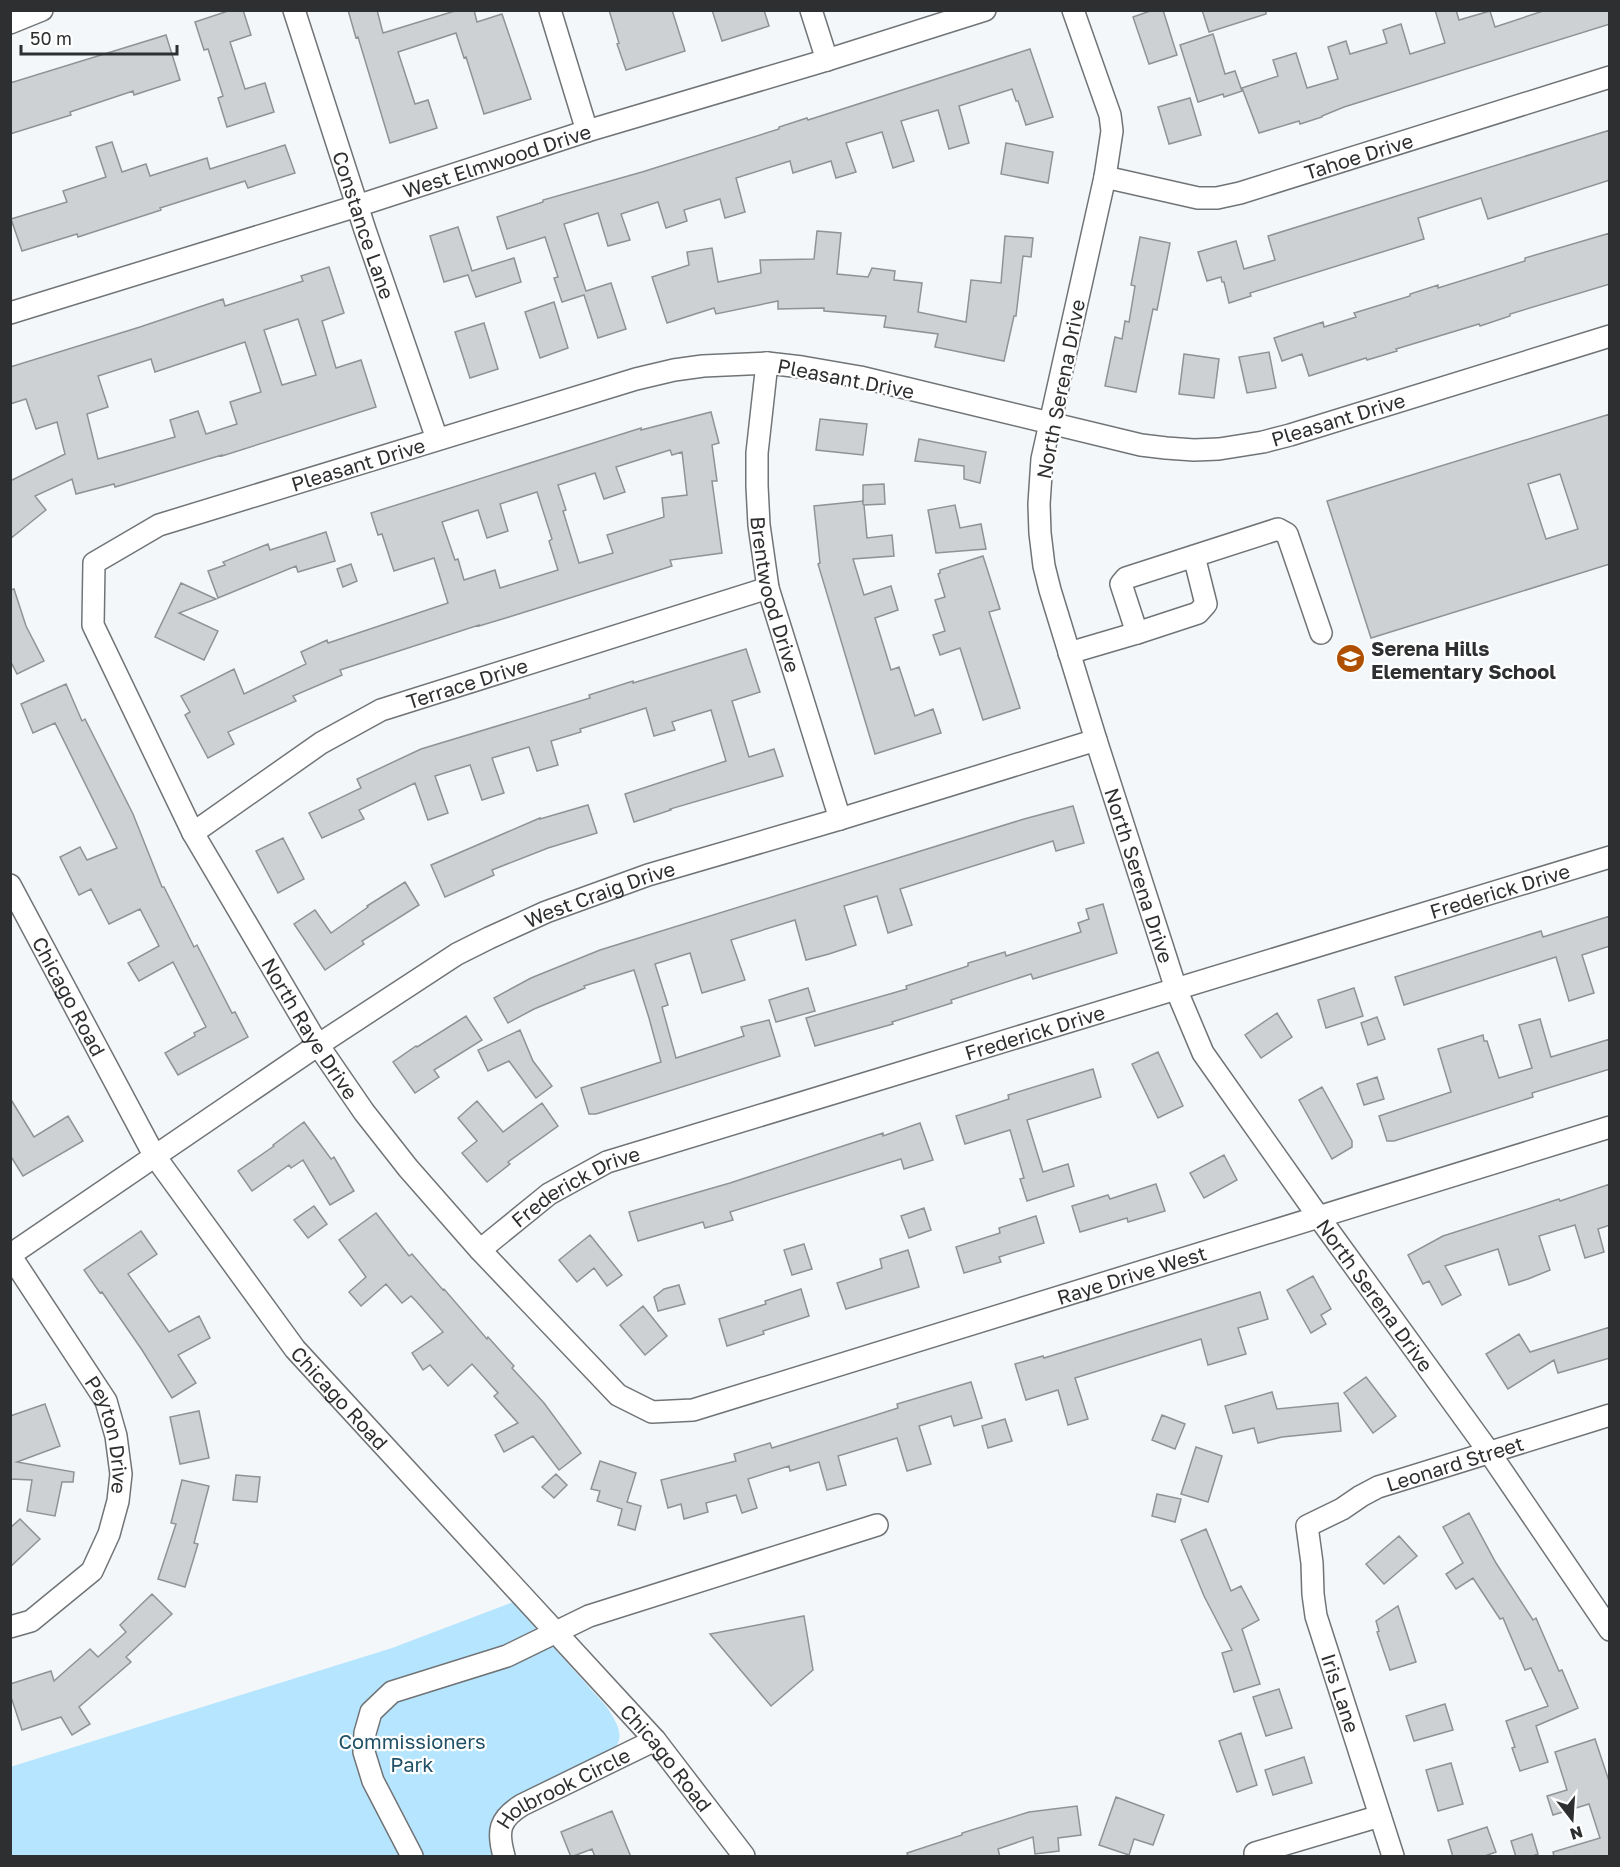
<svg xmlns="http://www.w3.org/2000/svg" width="1620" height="1867" font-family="'Golos Text',sans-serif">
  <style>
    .green { fill: #b6e6ff }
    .building { fill: #ced1d3; stroke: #8f9394; stroke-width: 1.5; fill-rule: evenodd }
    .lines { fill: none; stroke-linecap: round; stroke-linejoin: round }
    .minor-casing { stroke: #717476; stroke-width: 24 }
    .minor { stroke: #fff; stroke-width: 21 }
    .labels { text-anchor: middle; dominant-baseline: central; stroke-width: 4.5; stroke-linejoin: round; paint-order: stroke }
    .street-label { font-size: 20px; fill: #2e2f30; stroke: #fff }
    .poi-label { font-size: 20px; font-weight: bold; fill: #2e2f30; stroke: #fff; text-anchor: start }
    .park-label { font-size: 20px; fill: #215167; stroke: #fff }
  </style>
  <rect width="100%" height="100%" fill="#f4f7f9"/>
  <path class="green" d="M513,1602L606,1706C616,1721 628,1738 611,1752L518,1797L499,1809L490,1823V1846L494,1856H11L10,1767L392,1648Z"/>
  <path class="building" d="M231,10H243L251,35L230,42L245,89L265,83L274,112L227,127L218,98L223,96L208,49L204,50L195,22Z
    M348,10H377L383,33L458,10H474L477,22L502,14L531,99L484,114L466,57L464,58L456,33L398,52L415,104L428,100L437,128L390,143L358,37L356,38Z
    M609,10H672L685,51L626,70L617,44L619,43Z
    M712,10H764L769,26L722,41Z
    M1153,10H1163L1177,55L1149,64L1133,17Z
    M1202,10H1266V14L1209,32Z
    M1435,10H1456L1459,20L1490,11L1495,27L1546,10H1610V24L1344,107L1322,116V117L1300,124L1299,121L1259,133L1242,88L1278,76L1273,60L1296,53L1307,88L1338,79L1328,47L1346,41L1350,54L1387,43L1383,30L1401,24L1410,54L1445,43Z
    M1213,34L1225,74L1235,71L1242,91L1224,97L1223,94L1198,102L1180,45Z
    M166,35L180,80L134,95L133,91L70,112L71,115L10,134V83Z
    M1030,49L1053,117L1026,125L1018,101H1016L1012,89L959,106L969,143L949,149L938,110L901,121L914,161L893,168L882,132L846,143L856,172L836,178L831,161L793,173L790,161L736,178L745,212L725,218L720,199L684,210L687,221L666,228L658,202L621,214L630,240L608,246L598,213L564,224L586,291L611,283L626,329L598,338L584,295L562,302L554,278L558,277L545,237L507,249L497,217L543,202V200L642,172L779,129V127L807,118L808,120Z
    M1190,98L1201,135L1169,144L1158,107Z
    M1610,130V180L1488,219L1481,198L1418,218L1424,239L1250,293L1251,296L1229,303L1224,282H1222L1221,277L1207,281L1198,252L1236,241L1244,269L1275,260L1268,236Z
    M112,142L122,172L146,164L150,176L207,158L210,169L285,145L295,173L248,188L245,181L160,208L161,210L78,237L77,234L22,251L11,219L67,202L63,191L106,177L96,147Z
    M1006,143L1053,152L1048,183L1001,174Z
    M458,227L472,271L514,258L521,282L476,297L468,275L444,282L430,236Z
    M817,231L841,233L837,274L868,277L872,268L895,271L894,280L922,283L918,312L966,322L971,280L1001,283L1005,236L1033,238L1031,257L1023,256L1016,316H1014L1004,361L935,347L938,334L884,327L886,316L824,311V308L778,309V301L716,314L714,308L667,323L652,277L689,265L687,252L712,248L718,282L761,273L760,260L814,259Z
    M1610,233V284L1510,314V316L1480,326L1479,324L1396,349L1397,351L1367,360L1366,358L1309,376L1302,354L1282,361L1274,338L1323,322L1324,327L1356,317L1354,313L1410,296V294L1438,285V288L1525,261V258Z
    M1140,237L1170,243L1157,310L1153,309L1136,392L1105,386L1115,337L1122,339L1125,321L1129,322L1135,286L1131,285Z
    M329,267L344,313L322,321L336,368L361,360L376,407L222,456V455L115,487L114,484L76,494L72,479L35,496L46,510L10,539V481L65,454L57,422L36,429L26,399L10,404V367L140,327L223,299L225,306L303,281L301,276ZM298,319L316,375L282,385L264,330ZM245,342L261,392L230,402L237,424L206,434L198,411L170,420L175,437L98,459L87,414L108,407L98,376L151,359L155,372Z
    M554,302L568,348L540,358L525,312Z
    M484,323L498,369L470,378L455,332Z
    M1269,352L1276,388L1247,393L1239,357Z
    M1184,354L1219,359L1214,398L1179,394Z
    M711,412L719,443L712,445L717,481H712L722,553L670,560L672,566L509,617L479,626V625L340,670L342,675L293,696L296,701L228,732L234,744L208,758L185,715L190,712L181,696L234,669L244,694L306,664L301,652L327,640L328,643L448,603L434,558L394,571L382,534L378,535L371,513L641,428V430ZM670,450L672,455L682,452L687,495L662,498L664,517L607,535L613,553L579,563L563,511L566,510L558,485L595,473L604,499L625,492L616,467ZM537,492L552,539L549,541L558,570L500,588L495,570L464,580L458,559L455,560L442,522L478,510L487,538L508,531L500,504Z
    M1610,414V564L1371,638L1327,501ZM1560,474L1578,529L1546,539L1528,484Z
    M820,419L867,424L863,455L816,450Z
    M919,439L986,452L980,483L964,479V466L915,461Z
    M884,484L885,504L864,505L867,538L892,535L894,556L853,559L864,595L891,586L898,610L875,618L891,670L899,667L915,716L933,709L941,733L875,754L818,564L820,563L814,506L863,501V505V485Z
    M955,505L960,528L981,524L986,549L936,553L928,510Z
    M326,532L335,561L298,572L296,566L218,598L208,571L225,565L223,562L268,544L270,550Z
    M983,556L1000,609L989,612L1020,708L983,720L960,648L940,655L933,635L945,631L935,600L945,597L938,574L940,573V570Z
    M351,564L357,581L343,587L337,569Z
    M181,583L216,599L179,613L218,631L204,660L155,637Z
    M14,589L26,626L44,661L17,674L10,660V590Z
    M746,649L760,692L732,701L749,757L774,749L783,776L670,809L671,810L634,822L625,794L726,761L711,710L672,722L675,730L654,736L646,708L580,729L581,732L551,741L558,765L537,771L529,747L492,758L504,793L482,800L470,765L435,776L448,813L428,820L415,783L359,810L364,819L322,838L309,813L361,788L357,779L421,749L590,698L589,695L633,681V683Z
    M66,684L82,721L85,719L133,814L162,887H164L194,947L197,945L232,1013L235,1012L248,1037L178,1075L165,1053L195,1036L194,1033L206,1027L173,962L139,981L128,963L159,946L140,909L109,924L91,889L79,895L60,857L80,847L87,860L117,848L55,723L33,733L21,704Z
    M588,805L597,833L548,848L492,870L494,875L445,897L431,865L540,818V819Z
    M1073,806L1084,843L1056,851L1053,841L900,889L912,925L888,933L877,896L844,906L856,945L829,954L806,960L795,920L731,940L745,980L702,993L690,953L655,964L668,1005L662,1007L676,1058L744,1036L741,1027L769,1020L780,1056L596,1114H589L581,1088L661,1062L649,1018L634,970L584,986L585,988L534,1009L508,1023L494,998L531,978L600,950L1024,819Z
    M283,838L304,879L278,893L256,851Z
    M405,882L419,905L362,941L364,944L325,970L294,924L315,910L331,933L368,907L367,906Z
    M1103,904L1117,953L1033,979L1031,974L951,1000L952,1003L892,1022L893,1024L815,1046L806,1018L907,989L906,986L968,966V963L1005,952L1006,956L1081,932L1078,923L1089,919L1086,909Z
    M1610,916V946L1582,955L1594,993L1569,1001L1556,957L1404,1005L1395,977L1541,931L1543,937Z
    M808,988L815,1011L776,1022L769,1000Z
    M1354,988L1363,1016L1326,1028L1318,1000Z
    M1277,1013L1292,1037L1261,1058L1245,1035Z
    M466,1016L482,1040L434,1070L439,1077L415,1093L393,1062L416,1046L417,1047Z
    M1377,1017L1385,1039L1368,1045L1361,1023Z
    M1540,1019L1551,1057L1610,1039V1069L1532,1093L1533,1097L1394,1141H1387L1379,1116L1451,1092L1438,1049L1483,1035L1484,1041H1487L1499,1078L1532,1068L1519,1025Z
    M520,1030L533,1061L552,1086L536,1098L509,1061L488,1071L478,1050Z
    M1158,1052L1183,1106L1158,1118L1132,1064Z
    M1093,1069L1101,1097L1027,1120L1043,1172L1068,1164L1074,1186L1027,1201L1020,1179L1024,1178L1010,1130L965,1144L956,1116L1009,1099L1008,1095Z
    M1377,1077L1384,1099L1364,1105L1357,1084Z
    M1322,1087L1352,1141V1147L1332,1159L1299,1100Z
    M10,1098L34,1137L68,1116L83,1141L23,1176L10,1155Z
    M477,1101L503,1132L542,1103L558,1126L508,1162L510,1164L487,1182L462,1153L477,1141L458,1118Z
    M304,1122L331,1159L334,1157L354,1191L330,1205L303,1160L291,1168L289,1165L252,1191L238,1171L274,1146L273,1145Z
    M920,1123L933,1160L904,1169L901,1159L730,1212L733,1220L705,1228L703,1222L638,1241L629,1212L730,1183L846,1145L883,1133V1136Z
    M1224,1155L1237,1180L1204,1198L1190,1173Z
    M1156,1184L1165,1211L1128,1222L1127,1218L1080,1232L1072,1206L1108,1195L1110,1199Z
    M1610,1184V1225L1598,1229L1604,1252L1585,1258L1575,1225L1539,1236L1550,1270L1528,1279L1509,1285L1498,1249L1445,1266L1461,1295L1442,1305L1429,1281L1423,1284L1408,1255L1443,1236L1559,1199L1560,1201Z
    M314,1206L327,1224L308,1238L294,1220Z
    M924,1208L931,1230L909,1238L901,1216Z
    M376,1213L409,1256L412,1254L443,1290L444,1289L487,1339L488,1337L514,1366L512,1368L544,1403L581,1453L559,1470L533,1436L504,1452L495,1435L518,1423L494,1396L498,1393L472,1364L448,1386L430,1365L423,1370L412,1353L443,1332L416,1301L411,1296L402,1303L386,1284L361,1306L349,1292L366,1277L339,1240Z
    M1036,1216L1044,1243L999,1257L1001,1262L964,1273L956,1247L1000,1233L999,1228Z
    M141,1231L157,1254L128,1274L169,1332L199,1316L210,1338L178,1355L196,1383L172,1398L142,1350L102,1292L100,1293L84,1270Z
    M590,1235L622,1275L607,1286L594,1268L577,1282L559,1260Z
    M804,1244L812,1269L792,1275L784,1250Z
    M908,1250L919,1287L846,1309L837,1283L882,1268L880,1259Z
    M1313,1276L1331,1309L1321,1315L1326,1324L1311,1333L1287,1290Z
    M679,1285L685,1304L658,1311L654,1297L664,1289Z
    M801,1289L809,1316L763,1331L764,1334L727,1346L719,1319L766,1304L765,1301Z
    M1260,1292L1268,1319L1238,1328L1246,1354L1208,1365L1201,1339L1075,1378L1088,1419L1068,1425L1058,1390L1026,1400L1015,1364L1043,1356L1044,1358Z
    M643,1306L667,1336L645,1355L620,1325Z
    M1610,1327V1358L1558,1373L1554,1360L1508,1389L1486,1354L1519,1334L1530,1352Z
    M1366,1377L1396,1416L1373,1433L1344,1393Z
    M971,1382L982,1418L954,1426L951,1416L919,1426L931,1464L907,1471L897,1438L838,1456L846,1485L827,1490L819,1462L790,1471L789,1466L748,1479L757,1508L742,1513L736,1495L706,1503L708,1512L684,1519L681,1504L668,1508L661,1480L736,1461L734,1454L770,1443L772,1448L898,1408L897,1404Z
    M1272,1392L1277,1409L1338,1403L1341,1431L1282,1437L1258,1443L1254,1428L1233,1433L1225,1406Z
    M45,1404L60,1446L17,1462L74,1472L73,1482H62L55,1516L27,1511L32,1480L10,1479V1416Z
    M199,1411L209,1458L180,1464L170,1417Z
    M1162,1415L1185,1424L1175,1449L1152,1440Z
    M1005,1419L1012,1441L988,1448L982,1426Z
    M1196,1447L1222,1456L1208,1502L1181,1494Z
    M600,1461L636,1473L627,1502L641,1506L635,1530L618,1525L622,1509L597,1501L600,1491L591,1489Z
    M556,1474L567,1485L554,1498L542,1487Z
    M236,1475L260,1477L257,1502L233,1500Z
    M182,1480L209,1486L194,1543L198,1544L185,1587L158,1579L176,1524L171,1523Z
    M1157,1494L1181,1499L1175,1522L1152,1516Z
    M1469,1513L1496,1563L1533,1620L1536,1618L1559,1671L1562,1670L1578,1708L1536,1726L1548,1762L1520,1771L1512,1748L1515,1747L1506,1721L1548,1706L1531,1668L1525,1670L1503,1618L1500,1619L1473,1578L1456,1589L1446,1574L1463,1563L1443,1527Z
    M20,1519L40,1539L10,1567V1528Z
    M1206,1529L1231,1591L1241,1586L1259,1620L1242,1629L1260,1684L1234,1692L1222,1653L1232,1650L1204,1596L1181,1540Z
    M1399,1536L1417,1556L1384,1584L1366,1564Z
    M152,1594L172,1614L126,1657L131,1662L79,1707L90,1724L72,1735L61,1717L22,1730L10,1694V1684L51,1671L54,1681L90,1649L98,1657L126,1632L120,1625Z
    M1398,1606L1416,1662L1390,1670L1377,1632L1379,1631L1376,1621Z
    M804,1616L813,1670L771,1706L710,1634Z
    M1279,1689L1292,1728L1266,1736L1253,1697Z
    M1445,1704L1453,1730L1414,1741L1406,1716Z
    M1241,1733L1257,1785L1237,1792L1219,1741Z
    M1595,1739L1610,1784V1857H1554L1553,1852L1600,1838L1589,1804L1553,1815L1547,1796L1567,1790L1555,1752Z
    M1304,1757L1312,1783L1273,1795L1265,1770Z
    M1451,1763L1463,1804L1438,1811L1426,1770Z
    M1116,1797L1164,1815L1153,1845L1134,1839L1129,1855L1099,1845Z
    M1077,1806L1081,1835L1058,1838L1059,1851L1035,1854L1033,1837L998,1849L1000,1857H908L907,1853L962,1835V1833L1029,1812Z
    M612,1811L631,1857H595L592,1849L571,1857L561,1832Z
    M1487,1827L1496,1852L1482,1857H1453L1448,1840Z
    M1532,1834L1538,1854L1530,1857H1516L1511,1841Z"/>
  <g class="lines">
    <defs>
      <g id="minor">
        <path id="s1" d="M294,10L365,230L437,439"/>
        <path d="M550,10L587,131"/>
        <path d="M811,10L827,60"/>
        <path id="s2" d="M1073,10L1110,115L1112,131L1105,177L1042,459L1039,504L1040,533L1044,566L1050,590L1096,740L1176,989L1203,1053L1318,1216L1489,1452L1610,1630"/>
        <path d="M10,23L42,10"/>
        <path id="s3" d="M1105,177L1198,198H1217L1240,193L1610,77"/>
        <path id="s4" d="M10,313L357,206L587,131L827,60L985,10"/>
        <path id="s5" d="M1610,336L1290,435L1263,442L1219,449L1194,450L1166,448L1141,445L860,377L802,367L767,363L703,366L674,370L636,379L159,525L94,563L93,625L193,833L318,1045L364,1112L408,1168L480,1250L618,1395L652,1412L693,1410L1610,1127"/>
        <path id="s6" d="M767,363L757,453V486L759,525L768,588L840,819"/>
        <path d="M1194,556L1206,604L1198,613L1137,633L1121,584L1126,578L1278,529L1287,534L1321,633"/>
        <path d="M1069,653L1137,633"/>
        <path id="s7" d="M193,833L321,743L381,710L768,588"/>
        <path id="s8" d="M10,885L154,1155L295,1349L655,1740L744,1856"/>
        <path id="s9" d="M480,1250L549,1194L607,1162L1610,857"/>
        <path id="s10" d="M10,1255L318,1045L457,954L489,938L546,912L648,875L840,819L1096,740"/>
        <path id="s11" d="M10,1255L106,1401L116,1436L121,1474L118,1501L109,1534L92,1571L31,1621L10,1627"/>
        <path d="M1255,1853L1380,1816"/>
        <path d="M412,1856L373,1781L364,1752L365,1733L371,1712L392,1692L507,1656L589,1616L877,1525"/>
        <path id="s12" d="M504,1856C497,1831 499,1819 522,1805L655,1740"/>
        <path id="s13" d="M1393,1856L1316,1616L1313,1594L1312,1563L1307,1526L1342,1509L1361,1496L1378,1487L1610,1415"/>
      </g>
    </defs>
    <use href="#minor" class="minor-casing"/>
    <use href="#minor" class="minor"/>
  </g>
  <defs>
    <symbol id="school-disc" viewBox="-11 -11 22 22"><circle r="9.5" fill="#ae5000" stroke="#fff"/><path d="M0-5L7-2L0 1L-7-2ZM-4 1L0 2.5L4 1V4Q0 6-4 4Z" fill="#fff"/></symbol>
  </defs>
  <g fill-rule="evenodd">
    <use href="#school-disc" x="1334" y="642" width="33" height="33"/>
  </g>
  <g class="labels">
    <g class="street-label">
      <text stroke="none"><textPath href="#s3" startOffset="262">Tahoe Drive</textPath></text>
      <text stroke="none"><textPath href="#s4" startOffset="510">West Elmwood Drive</textPath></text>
      <text stroke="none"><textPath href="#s1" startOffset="226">Constance Lane</textPath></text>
      <text transform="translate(846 378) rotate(11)">Pleasant Drive</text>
      <text transform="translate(1060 389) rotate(-79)">North Serena Drive</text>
      <text transform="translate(1338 419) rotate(-17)">Pleasant Drive</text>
      <text transform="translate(358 464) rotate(-17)">Pleasant Drive</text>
      <text stroke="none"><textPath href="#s6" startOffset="234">Brentwood Drive</textPath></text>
      <text stroke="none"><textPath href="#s7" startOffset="315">Terrace Drive</textPath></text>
      <text stroke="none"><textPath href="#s2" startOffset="894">North Serena Drive</textPath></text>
      <text stroke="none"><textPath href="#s9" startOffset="1088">Frederick Drive</textPath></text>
      <text stroke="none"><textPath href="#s10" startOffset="694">West Craig Drive</textPath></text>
      <text stroke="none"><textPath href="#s8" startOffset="126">Chicago Road</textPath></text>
      <text stroke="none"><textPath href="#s5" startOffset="2096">North Raye Drive</textPath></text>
      <text stroke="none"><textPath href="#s9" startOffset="602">Frederick Drive</textPath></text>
      <text stroke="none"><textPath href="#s9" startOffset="116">Frederick Drive</textPath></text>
      <text stroke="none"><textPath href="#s5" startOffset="3114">Raye Drive West</textPath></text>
      <text stroke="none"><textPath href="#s2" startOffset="1380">North Serena Drive</textPath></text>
      <text stroke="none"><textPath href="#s8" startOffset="612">Chicago Road</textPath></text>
      <text stroke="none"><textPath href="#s11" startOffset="208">Peyton Drive</textPath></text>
      <text stroke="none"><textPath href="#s13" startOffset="504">Leonard Street</textPath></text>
      <text transform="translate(1341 1693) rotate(72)">Iris Lane</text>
      <text stroke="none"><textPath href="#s8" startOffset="1098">Chicago Road</textPath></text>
      <text stroke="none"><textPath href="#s12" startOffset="104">Holbrook Circle</textPath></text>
    </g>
    <g class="poi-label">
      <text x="1371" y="648">Serena Hills<tspan x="1371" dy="23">Elementary School</tspan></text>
    </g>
    <g class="park-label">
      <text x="412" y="1741">Commissioners<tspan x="412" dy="23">Park</tspan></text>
    </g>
  </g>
  <rect width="1620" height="1867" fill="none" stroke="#2e2f30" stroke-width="24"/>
  <g transform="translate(1572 1819) rotate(163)" stroke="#ffffff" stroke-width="4.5" paint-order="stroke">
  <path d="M0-4.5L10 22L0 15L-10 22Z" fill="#2e2f30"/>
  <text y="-9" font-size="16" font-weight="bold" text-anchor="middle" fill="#2e2f30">N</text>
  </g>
  <path d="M21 45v9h156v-9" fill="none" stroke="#2e2f30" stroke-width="3"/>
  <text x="30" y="45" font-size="18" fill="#2e2f30" stroke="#ffffff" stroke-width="4.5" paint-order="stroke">50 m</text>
</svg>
